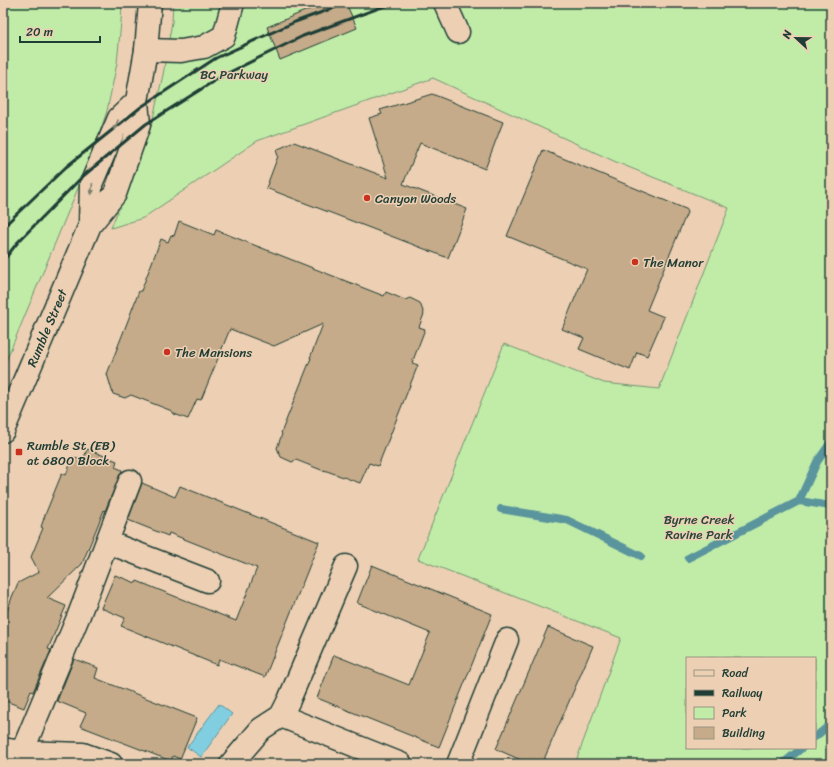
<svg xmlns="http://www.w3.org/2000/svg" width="834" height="767" font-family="Sriracha,sans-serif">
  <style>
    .green { fill: #c1eca8; stroke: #70946e; fill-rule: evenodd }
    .water { fill: #82cee1; stroke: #5a949c }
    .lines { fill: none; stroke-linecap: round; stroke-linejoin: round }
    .stream { stroke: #5a949c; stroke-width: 8 }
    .building { fill: #c5ab8a; stroke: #1f3d34 }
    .street-casing { stroke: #1f3d34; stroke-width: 25 }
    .secondary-casing { stroke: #1f3d34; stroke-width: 25 }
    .street { stroke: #edd0b4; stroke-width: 22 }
    .secondary { stroke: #edd0b4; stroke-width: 22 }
    .rail { stroke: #1f3d34; stroke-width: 3 }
    .oneway { fill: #7c7f6e }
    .poi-dot { fill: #c8321e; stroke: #edd0b4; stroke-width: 1.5 }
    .labels { text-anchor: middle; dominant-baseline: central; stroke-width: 3; stroke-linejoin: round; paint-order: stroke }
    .park-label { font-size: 13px; fill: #27463a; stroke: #edd0b4 }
    .poi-label { font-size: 13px; fill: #1f3d34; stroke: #edd0b4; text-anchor: start }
    .street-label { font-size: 13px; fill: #1f3d34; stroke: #edd0b4 }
  </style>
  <rect width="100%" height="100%" fill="#edd0b4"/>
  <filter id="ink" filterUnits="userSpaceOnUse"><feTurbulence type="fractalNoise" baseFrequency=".025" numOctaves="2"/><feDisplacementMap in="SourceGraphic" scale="8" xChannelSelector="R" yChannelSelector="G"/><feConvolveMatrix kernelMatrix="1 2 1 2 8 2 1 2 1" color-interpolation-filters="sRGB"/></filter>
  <g filter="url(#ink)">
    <path class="green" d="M3,3H122L121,22L117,63L107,111L93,152L3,368Z
      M173,3H831V764H575L621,638L418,559L504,344L604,383L659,389L729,208L616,162L433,78L257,141L143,218L111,228L151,127L163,75L172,22ZM687,658H815V748H687Z"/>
    <path class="water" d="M219,704L232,714L201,757L187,747Z"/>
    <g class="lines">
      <path class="stream" d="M831,442L817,462L799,501L831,506
        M501,509L567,520L641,556
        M688,558L799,501
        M815,737L831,724
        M782,764L802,748"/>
    </g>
    <path class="building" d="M324,3H346L357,28L280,60L267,27Z
      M432,94L503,122L485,169L420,143L403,184L467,209L448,258L266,188L278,156L276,150L294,142L388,178L369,118L382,114L380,110Z
      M543,150L688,210L647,310L664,317L647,356L637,352L630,370L579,349L584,338L562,329L587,269L507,236Z
      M179,221L214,235L216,230L384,296L386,292L405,300L410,298L420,303L424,314L419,327L425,329L412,363L418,365L378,466L369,463L360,483L324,470V471L296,460L292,462L281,457L277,448L282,434L281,433L311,358H310L323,324L274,346L230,329L201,400L197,399L188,419L174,414L172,411L131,395L125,398L113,394L107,374L127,323L139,291H141L161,239L168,242L171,235L174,236Z
      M87,449L117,461L115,467L122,470L105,511L104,510L82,564L47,598L66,606L48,649L51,650L33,692L31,691L24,708L3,700V623L12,597L18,583L39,572L31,557L43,528L41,527L45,515L62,473L66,475L73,457L83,461Z
      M142,483L175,497L180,486L319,542L265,677L219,659L217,665L121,626L125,618L101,608L115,575L136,583L137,581L236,621L257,568L169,533L168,536L128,520Z
      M372,565L492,614L439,747L317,698L334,655L409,685L430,633L357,603Z
      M548,627L593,646L542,764H530L496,749Z
      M74,659L98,668L95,678L197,718L180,759L173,756L171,761L80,726L86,713L57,701Z"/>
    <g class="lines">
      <defs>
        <path id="street" d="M445,3L458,32
          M146,50L181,51L204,47L224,36L233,3
          M107,542L208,581
          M281,716L401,764
          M3,749L22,752L83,754L111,764
          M17,764L79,615L130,481
          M231,764L261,729L281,716L289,700L346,566
          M458,764L507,640"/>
        <path id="secondary" d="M90,225L91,184L119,118L137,101
          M3,431L90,225L115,194L139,125L137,101L146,50L150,3"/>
      </defs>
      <use href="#street" class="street-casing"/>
      <use href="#secondary" class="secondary-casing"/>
      <use href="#street" class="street"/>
      <use href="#secondary" class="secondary"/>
      <path class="rail" d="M3,227L66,167L141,107L216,58L295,22L347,3
        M3,261L18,242L82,177L146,124L222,76L303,36L379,8L397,3"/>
    </g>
    <defs><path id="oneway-solid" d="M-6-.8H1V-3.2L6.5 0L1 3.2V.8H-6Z"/></defs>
    <g class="oneway">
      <use href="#oneway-solid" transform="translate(116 125) rotate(113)"/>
      <use href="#oneway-solid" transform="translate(92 189) rotate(94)"/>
    </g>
  </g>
  <g class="poi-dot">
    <circle cx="367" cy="198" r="4"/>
    <circle cx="635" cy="262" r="4"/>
    <circle cx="167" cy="352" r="4"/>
    <rect x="15" y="448" width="8" height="8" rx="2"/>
  </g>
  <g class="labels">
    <g class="park-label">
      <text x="234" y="74">BC Parkway</text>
      <text x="699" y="519">Byrne Creek<tspan x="699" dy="15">Ravine Park</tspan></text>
    </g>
    <g class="poi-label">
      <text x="375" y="198">Canyon Woods</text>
      <text x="643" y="262">The Manor</text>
      <text x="175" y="352">The Mansions</text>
      <text x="27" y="445">Rumble St (EB)<tspan x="27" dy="15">at 6800 Block</tspan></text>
    </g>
    <g class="street-label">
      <text transform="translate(47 328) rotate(-67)">Rumble Street</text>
    </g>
  </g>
  <rect width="834" height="767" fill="none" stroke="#edd0b4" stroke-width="16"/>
  <rect x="8" y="8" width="818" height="751" fill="none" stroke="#1f3d34" stroke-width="1.5" filter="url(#ink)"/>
  <rect x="686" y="657" width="130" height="92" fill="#edd0b4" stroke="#9b9581"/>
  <rect x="694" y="670" width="20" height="6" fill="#edd0b4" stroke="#9b9581"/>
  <text x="722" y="677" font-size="12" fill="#1f3d34">Road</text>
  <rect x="694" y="690" width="20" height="6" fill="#1f3d34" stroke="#9b9581"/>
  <text x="722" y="697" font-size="12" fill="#1f3d34">Railway</text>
  <rect x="694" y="707" width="20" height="12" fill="#c1eca8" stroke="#9b9581"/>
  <text x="722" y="717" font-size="12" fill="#1f3d34">Park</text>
  <rect x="694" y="727" width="20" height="12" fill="#c5ab8a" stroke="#9b9581"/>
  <text x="722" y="737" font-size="12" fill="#1f3d34">Building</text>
  <g transform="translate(796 38) rotate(292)" stroke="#edd0b4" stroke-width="3" paint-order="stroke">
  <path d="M0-3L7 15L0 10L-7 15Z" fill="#1f3d34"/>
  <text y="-6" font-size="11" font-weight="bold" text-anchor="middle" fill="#1f3d34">N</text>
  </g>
  <path d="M20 36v6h80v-6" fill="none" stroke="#1f3d34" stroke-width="2"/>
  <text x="26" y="36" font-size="12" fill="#1f3d34" stroke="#edd0b4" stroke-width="3" paint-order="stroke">20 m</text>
</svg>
